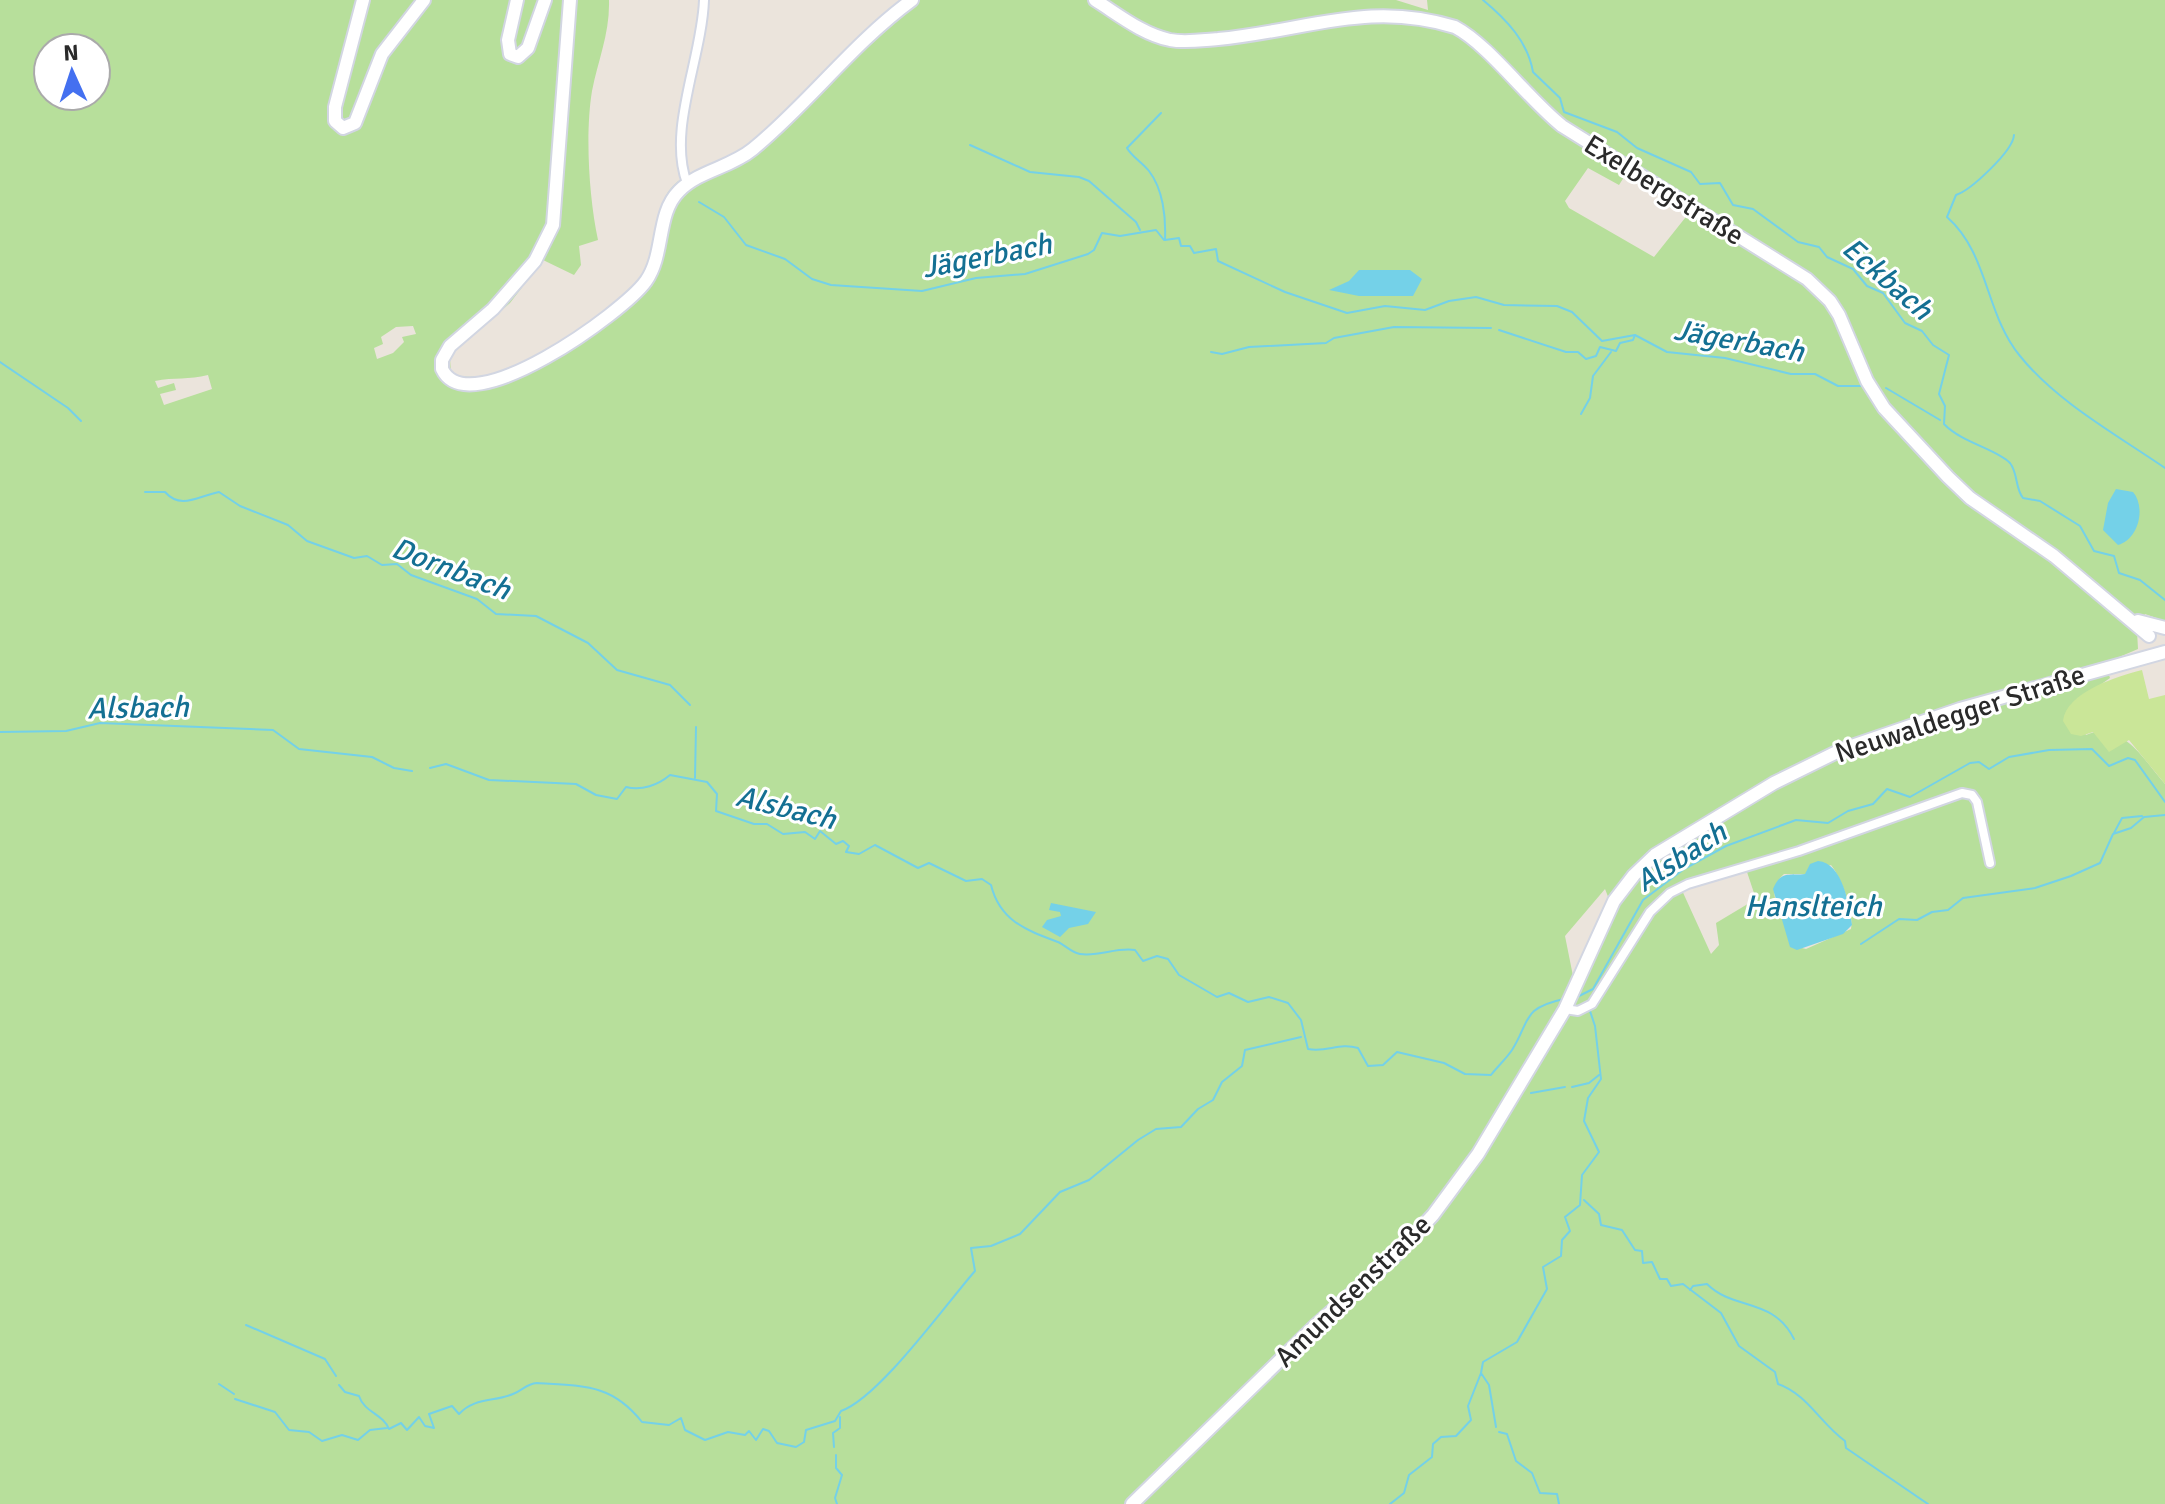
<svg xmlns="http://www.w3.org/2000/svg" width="2165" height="1504" font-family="Signika,sans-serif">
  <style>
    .green { fill: #b7df9b; fill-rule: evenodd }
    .pitch { fill: #cae698 }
    .water { fill: #74d1e8 }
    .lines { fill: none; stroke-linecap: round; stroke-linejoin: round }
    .stream { stroke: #74d1e8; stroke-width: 2 }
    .minor-casing { stroke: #d2d6e2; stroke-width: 12 }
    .secondary-casing { stroke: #d2d6e2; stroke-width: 16 }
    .minor { stroke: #fff; stroke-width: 8 }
    .secondary { stroke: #fff; stroke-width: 12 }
    .labels { text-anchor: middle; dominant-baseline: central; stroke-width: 6; stroke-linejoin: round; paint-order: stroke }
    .street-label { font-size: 28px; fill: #2a2a2a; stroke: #fff }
    .water-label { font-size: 30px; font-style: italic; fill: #147093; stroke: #fff }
  </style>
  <rect width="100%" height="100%" fill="#ebe4dc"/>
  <path class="green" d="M0,0H609C610,33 598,60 592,91C585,134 589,198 598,240L579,246L581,265L574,275L543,260L510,303L455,351L450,359L451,373C498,395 624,312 647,270C660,244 652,206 674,185C696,164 726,162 749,145C786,117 816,79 848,47C866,30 885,15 905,0H1396L1428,10L1427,0H2165V621L2145,614L2137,631L2138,649L2105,663L2110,678L2069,707L2086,735C2122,719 2146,763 2165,784V1504H0ZM48,48H96V96H48ZM1588,168L1619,185L1626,174L1689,213L1654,257L1569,208L1565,201ZM413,326L416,334L402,337L404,342L393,353L377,359L374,348L383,344L381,337L396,327ZM208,375L212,389L164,405L160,394L176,390L174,383L158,388L155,381C174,377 189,380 208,375ZM1744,863L1756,899L1716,923L1719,945L1711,954L1680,886ZM1831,865C1842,879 1854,912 1851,929L1806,949L1790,945C1791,921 1759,896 1784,874H1806ZM1605,889L1609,899L1573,976L1565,936Z"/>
  <path class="pitch" d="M2142,670L2149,699L2165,695V784L2129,740L2109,752L2093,732L2081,736L2071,734L2063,721C2066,692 2118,676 2142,670Z"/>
  <path class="water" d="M1359,270H1410L1422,279L1413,296H1359L1329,290L1349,281Z
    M2116,489L2133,492C2146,507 2139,539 2118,545L2103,530L2108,503Z
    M1818,861C1843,863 1849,905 1852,925L1843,934L1797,950L1790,947L1773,889C1781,870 1789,876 1805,874L1810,864Z
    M1051,903L1096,912L1088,924L1069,928L1060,937L1042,927L1047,920L1061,916L1060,912L1049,910Z"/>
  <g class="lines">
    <path class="stream" d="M1483,0C1507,20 1528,42 1533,72L1560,98L1564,112L1617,132L1637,148L1691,172L1700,184L1720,183L1733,205L1753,209L1798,242L1819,247L1827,257L1853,269L1867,286L1883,293L1905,323L1922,331L1933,345L1949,355L1939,394L1945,406L1944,424C1962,443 1997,449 2010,463C2018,473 2015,488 2023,498L2040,501L2080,526L2094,551L2114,556L2119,573L2140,580L2165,600
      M1161,113L1127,148C1132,157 1142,162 1149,171C1163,189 1166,217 1165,239
      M2014,135C2013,151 1971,190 1956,195L1947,217C1989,254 1985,314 2020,356C2057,402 2117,435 2165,468
      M970,145L1030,172L1079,177L1089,181L1136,222L1140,230
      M699,202L724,217L746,245L785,259L812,279L831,285L922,291L976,278L1025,274L1088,254L1094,250L1102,233L1120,236L1156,230L1164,240
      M1165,240L1179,238L1181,246H1190L1194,253L1216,249L1218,261L1285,292L1347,313L1385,306L1425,310L1449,301L1476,297L1504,305L1557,306L1572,312L1602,341L1635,335L1667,352L1725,358L1791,374H1815L1838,386H1860
      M1499,330L1566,352H1578L1586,359L1596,356L1600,347L1616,351L1620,343L1633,340L1635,335
      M1211,352L1222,354L1249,347L1326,343L1334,338L1394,327L1491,328
      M0,362L68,408L81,421
      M1886,388L1940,420
      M1581,414L1590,398L1593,376L1611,352
      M145,492H165C181,510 198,496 219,492L240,506L288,525L307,541L354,558L367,556L382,565L397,564L411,575L477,599L496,614L536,616L588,643L617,670L670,685L690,705
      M0,732L66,731L100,723L273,730L299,749L372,757L394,768L412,771
      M430,768L446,764L489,780L576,784L596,795L617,799L626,787C642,791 658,785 670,775L707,782L717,794L716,811L754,824H767L783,834L805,832L815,839L820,831L836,844L843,841L849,846L846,852L859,854L875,845L918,868L929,863L966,881L982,879L991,885C1000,921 1026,930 1058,942C1065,945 1072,953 1080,954C1099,957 1116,947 1135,950L1143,961L1157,956L1168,959L1179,975L1217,997L1229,993L1248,1002L1269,997L1288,1003L1301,1020L1308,1049C1327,1053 1339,1042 1358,1048L1368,1066L1383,1065L1397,1052L1444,1063L1465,1074L1491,1075C1497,1067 1506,1059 1512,1050C1530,1022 1521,1008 1564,999
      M695,778L696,727
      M2114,833L2122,818L2142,816
      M1861,944L1899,919L1917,920L1932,912L1948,910L1963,898L2035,888L2071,876L2100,863L2113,834L2131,828L2144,817L2165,815
      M1575,998L1593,989L1643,900L1684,869L1726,846L1796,820L1828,823L1848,811L1873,804L1887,789L1910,797L1970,763L1979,762L1989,769L2009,757L2049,750L2092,749L2109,766L2128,758L2135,760L2165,802
      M1572,1087L1589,1083L1599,1075
      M1531,1093L1565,1087
      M1584,1200L1599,1214L1601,1225L1622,1230L1635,1250L1642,1251L1643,1263L1652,1262L1660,1279H1667L1671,1286L1683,1284L1721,1313L1739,1346L1775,1372L1778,1384C1807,1394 1821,1424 1845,1441L1846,1448L1928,1504
      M1690,1290L1693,1286L1707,1284C1734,1311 1773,1297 1794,1339
      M246,1325L325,1359L336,1376
      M219,1384L234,1394
      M339,1385L345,1392L359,1396C364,1412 383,1414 389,1429L401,1423L407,1430L419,1417L425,1426L434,1428L429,1414L452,1406L459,1414C475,1397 494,1402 513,1394C523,1390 526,1384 537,1383C584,1386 612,1384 642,1422L669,1425L681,1418L685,1430L705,1440L728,1432L745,1435L749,1431L756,1440L763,1429L769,1431L777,1443L796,1447L804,1442L806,1430L835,1421L841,1411C879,1398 946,1304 975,1271L971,1248L991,1246L1020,1234L1060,1192L1089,1180L1138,1140L1156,1129L1181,1127L1198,1109L1213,1100L1222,1082L1242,1066L1245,1050L1301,1037
      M235,1399L275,1412L289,1430L309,1432L322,1441L342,1435L358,1440L370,1430L387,1428
      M1496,1427L1489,1385L1481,1373L1483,1362L1517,1342L1547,1289L1543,1267L1561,1256L1562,1240L1570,1231L1565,1217L1580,1205L1582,1175L1599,1152L1584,1121L1588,1098L1601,1079L1595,1026L1589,1008
      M1499,1432L1507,1434L1516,1461L1532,1473L1540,1493L1557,1494L1559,1504
      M834,1447L833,1433L840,1428V1417
      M836,1455V1468L842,1475L835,1498L837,1504
      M1390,1504L1404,1493L1409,1475L1432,1457L1433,1444L1441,1437L1456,1436L1471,1420L1468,1406L1481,1373"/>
    <defs>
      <path id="minor" d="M687,183C667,130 702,58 704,0
        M1565,1009L1578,1011L1592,1004L1650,912L1670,893L1688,884L1799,851L1962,793L1972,795L1977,802L1990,863"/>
      <path id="secondary" d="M363,0L335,107V121L343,128L355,123L382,54L424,0
        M517,0L508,40L510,54L518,57L528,48L545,0
        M570,0L553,225L535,261L493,309L450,346L442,360V369C468,425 624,312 646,281C665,254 656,214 679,191C700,170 730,168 753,149C809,103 852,44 912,0
        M1095,0C1119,15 1142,34 1170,40C1186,43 1202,40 1218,39C1305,31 1369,0 1455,27C1489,45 1528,99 1562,126L1807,279L1830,301L1839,315L1867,381L1884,408L1948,477L1970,498L2054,556L2149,636
        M2138,621L2165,628
        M1132,1504L1316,1325L1398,1253L1433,1215L1478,1154L1565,1009L1614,901L1634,875L1655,855L1774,783L1843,749L1960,709L2165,652"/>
    </defs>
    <use href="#minor" class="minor-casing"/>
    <use href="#secondary" class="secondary-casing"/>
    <use href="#minor" class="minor"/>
    <use href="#secondary" class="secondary"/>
  </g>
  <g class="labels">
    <g class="street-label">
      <text transform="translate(1664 190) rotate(32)">Exelbergstraße</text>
      <text transform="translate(1960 714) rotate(-18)">Neuwaldegger Straße</text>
      <text transform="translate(1353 1291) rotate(-44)">Amundsenstraße</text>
    </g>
    <g class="water-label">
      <text transform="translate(987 256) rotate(-11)">Jägerbach</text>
      <text transform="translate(1887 279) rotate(41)">Eckbach</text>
      <text transform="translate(1739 341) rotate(10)">Jägerbach</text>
      <text transform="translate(451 569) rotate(21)">Dornbach</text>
      <text transform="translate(138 708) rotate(-1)">Alsbach</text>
      <text transform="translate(786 808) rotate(14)">Alsbach</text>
      <text transform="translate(1681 857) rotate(-33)">Alsbach</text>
      <text x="1813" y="906">Hanslteich</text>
    </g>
  </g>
  <g transform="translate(72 72) rotate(357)"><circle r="38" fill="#ffffff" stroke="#aaaaaa" stroke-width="2"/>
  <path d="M0-6L14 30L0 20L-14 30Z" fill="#4470f0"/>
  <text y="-12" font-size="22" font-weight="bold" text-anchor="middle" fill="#2a2a2a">N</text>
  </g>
</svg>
